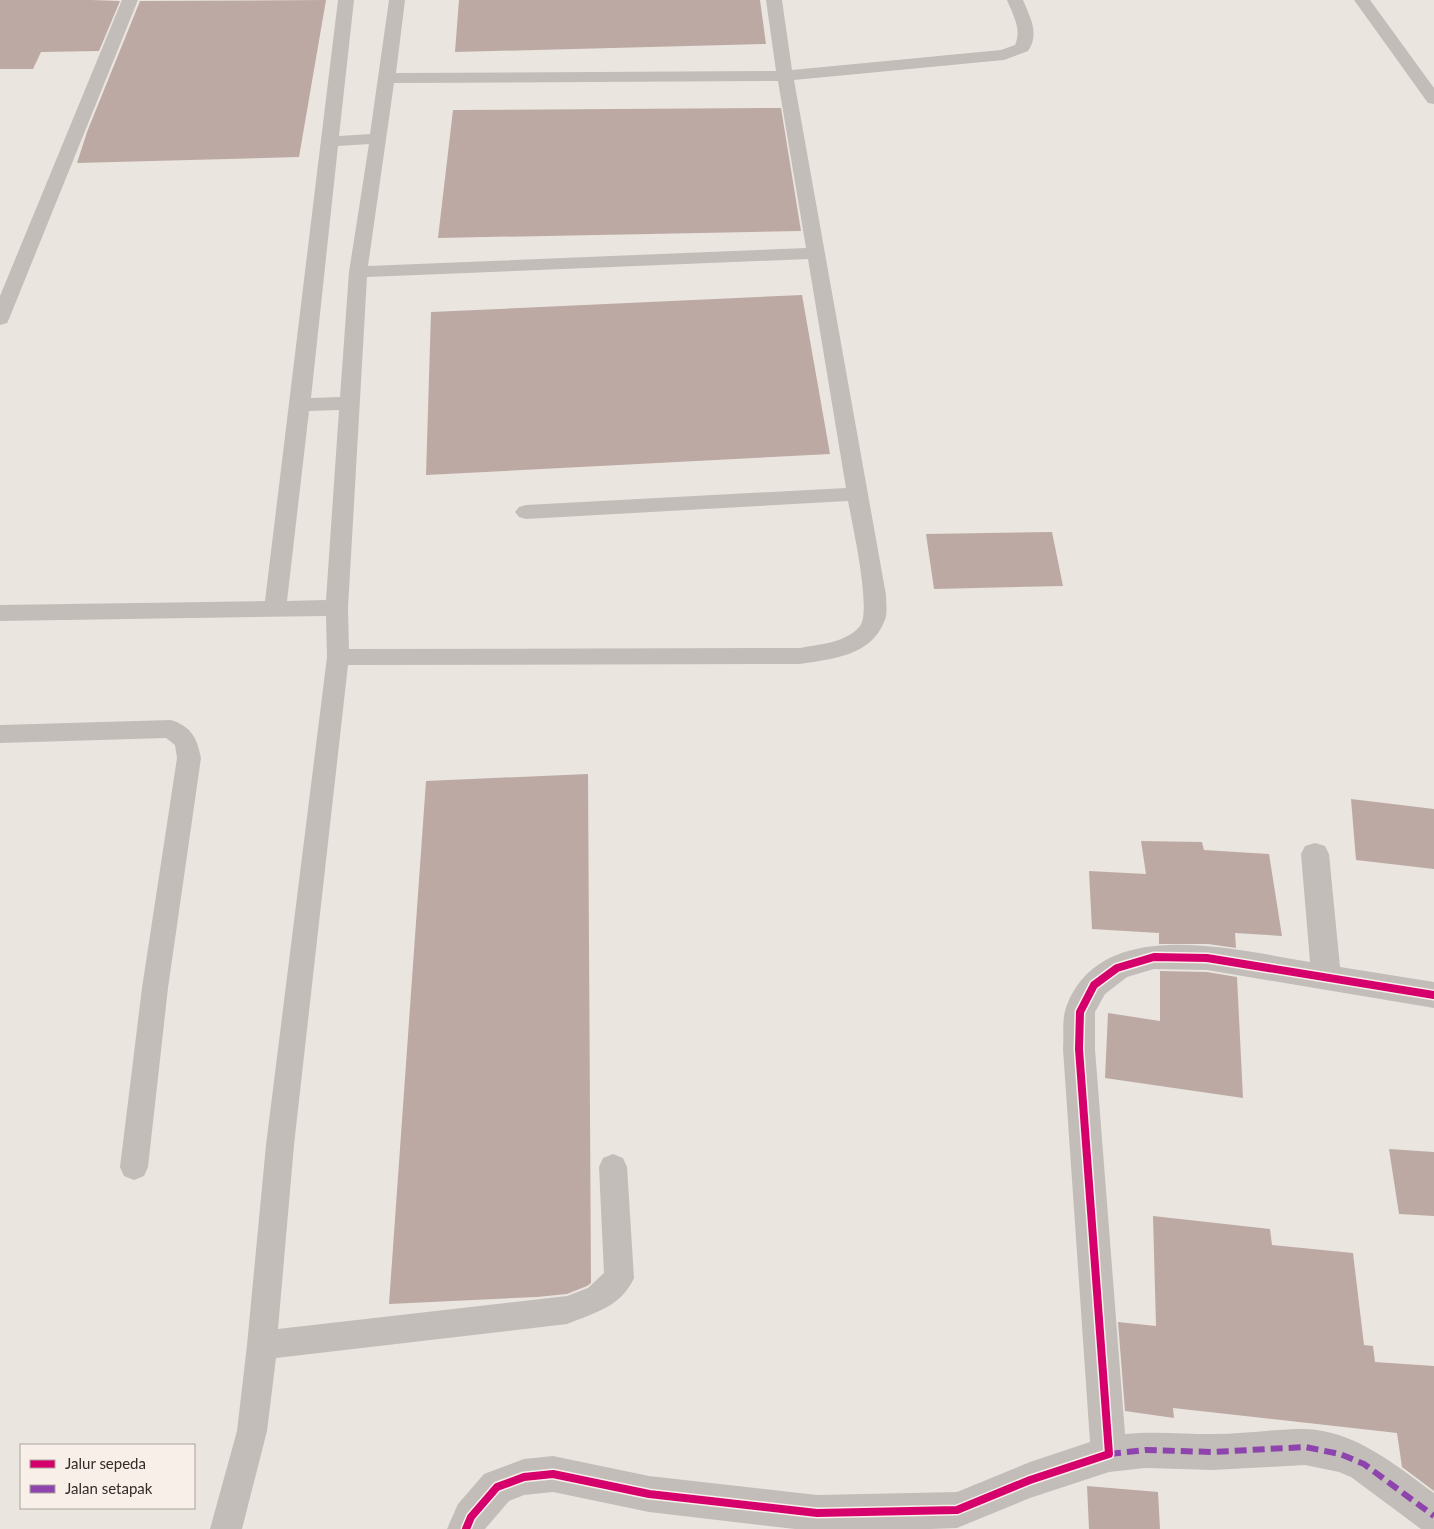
<svg xmlns="http://www.w3.org/2000/svg" width="1434" height="1529" font-family="Lato,sans-serif">
  <style>
    .building { fill: #bda9a4 }
    .lines { fill: none; stroke-linecap: round; stroke-linejoin: round }
    .lane { fill: #c3bdb9; fill-rule: evenodd }
    .street { fill: #c3bdb9; fill-rule: evenodd }
    .quiet { stroke: #8e44ad; stroke-width: 6; stroke-dasharray: 12 6; stroke-linecap: butt }
    .cycleway-casing { stroke: #f7efe8; stroke-width: 11 }
    .cycleway { stroke: #d6006c; stroke-width: 8 }
  </style>
  <rect width="100%" height="100%" fill="#ebe5e0"/>
  <path class="building" d="M0,0H91L120,1L99,51L41,52L33,69H0Z
    M326,0L299,157L77,163L87,132L140,1Z
    M459,0H760L766,44L455,52Z
    M781,108L801,231L438,238L453,110Z
    M802,295L830,454L426,475L431,312Z
    M1052,532L1063,586L934,589L926,534Z
    M588,774L591,1283L587,1286L567,1294L537,1297L389,1304L426,781Z
    M1351,799L1434,809V869L1356,860Z
    M1141,841L1202,842L1204,850L1269,854L1282,936L1235,933L1236,948L1208,944H1159V933L1092,929L1089,871L1146,874Z
    M1160,971L1207,972L1237,977L1243,1098L1105,1078L1108,1013L1160,1021Z
    M1389,1149L1434,1152V1216L1399,1214Z
    M1153,1216L1270,1229L1272,1245L1353,1253L1364,1345L1373,1346L1375,1362L1434,1366V1491L1402,1467L1397,1433L1173,1408L1174,1418L1125,1411L1118,1322L1156,1326Z
    M1087,1486L1158,1492L1160,1529H1089Z"/>
  <g class="lines">
    <path class="lane" d="M122,0H138L9,319L7,323L0,325V296Z
      M338,0H354L339,136L370,134L389,0H405L396,73L776,71L766,0H782L792,70L1001,50L1015,45C1022,29 1013,15 1007,0H1023C1030,17 1040,34 1028,51L1004,60L794,80L886,595C886,604 888,614 884,622C871,656 831,659 800,664L348,665L294,1145L278,1329L567,1296L588,1288L604,1273L599,1167L603,1158L613,1154L623,1158L627,1167L634,1278C621,1307 594,1313 567,1324L276,1358L267,1431L242,1529H210L237,1431L247,1345L266,1145L327,657L326,616L0,621V605L265,601ZM778,81L806,248L368,266L394,83ZM369,144L349,272L340,397L311,398L338,146ZM808,259L846,488L526,505L519,507L515,512L519,517L526,519L848,501C852,523 872,611 860,626C846,643 820,644 800,648L349,649L348,608L367,277ZM339,410L326,600L287,601L309,411Z
      M1354,0H1370L1434,88V104L1428,103Z
      M171,720C192,727 197,738 201,758L168,988L148,1167L144,1176L134,1180L124,1176L120,1167L142,988L177,758L175,745L166,738L0,743V725Z"/>
    <path class="street" d="M1315,843L1325,846L1329,854L1340,967L1434,982V1008L1207,970L1154,969L1127,977L1105,994L1095,1012V1049L1125,1434C1155,1431 1183,1434 1213,1434C1243,1434 1273,1429 1304,1429C1355,1430 1395,1465 1434,1493V1529H1421L1351,1477L1339,1472L1305,1465L1213,1470L1145,1468L1109,1472L1030,1498L957,1528L930,1529H795L649,1512L553,1492L524,1495L509,1501L485,1529H447L458,1504L484,1474L524,1459L553,1456L649,1476L817,1495L957,1492L1030,1462L1090,1442L1063,1049C1064,1037 1062,1022 1065,1011C1097,912 1235,950 1310,962L1301,854L1305,846Z"/>
    <path class="quiet" d="M1109,1454L1145,1450L1213,1452L1305,1447L1340,1454L1364,1464L1434,1516"/>
    <defs>
      <path id="cycleway" d="M466,1529L471,1517L497,1487L524,1477L553,1474L649,1494L817,1513L957,1510L1030,1480L1109,1454L1079,1049L1080,1012L1094,985L1117,968L1154,957L1207,958L1434,995"/>
    </defs>
    <use href="#cycleway" class="cycleway-casing"/>
    <use href="#cycleway" class="cycleway"/>
  </g>
  <rect x="20" y="1444" width="175" height="65" fill="#f7efe8" stroke="#a9a19b"/>
  <rect x="30" y="1460" width="25" height="8" fill="#d6006c" stroke="#a9a19b"/>
  <text x="65" y="1469" font-size="15" fill="#332b28">Jalur sepeda</text>
  <rect x="30" y="1485" width="25" height="8" fill="#8e44ad" stroke="#a9a19b"/>
  <text x="65" y="1494" font-size="15" fill="#332b28">Jalan setapak</text>
</svg>
